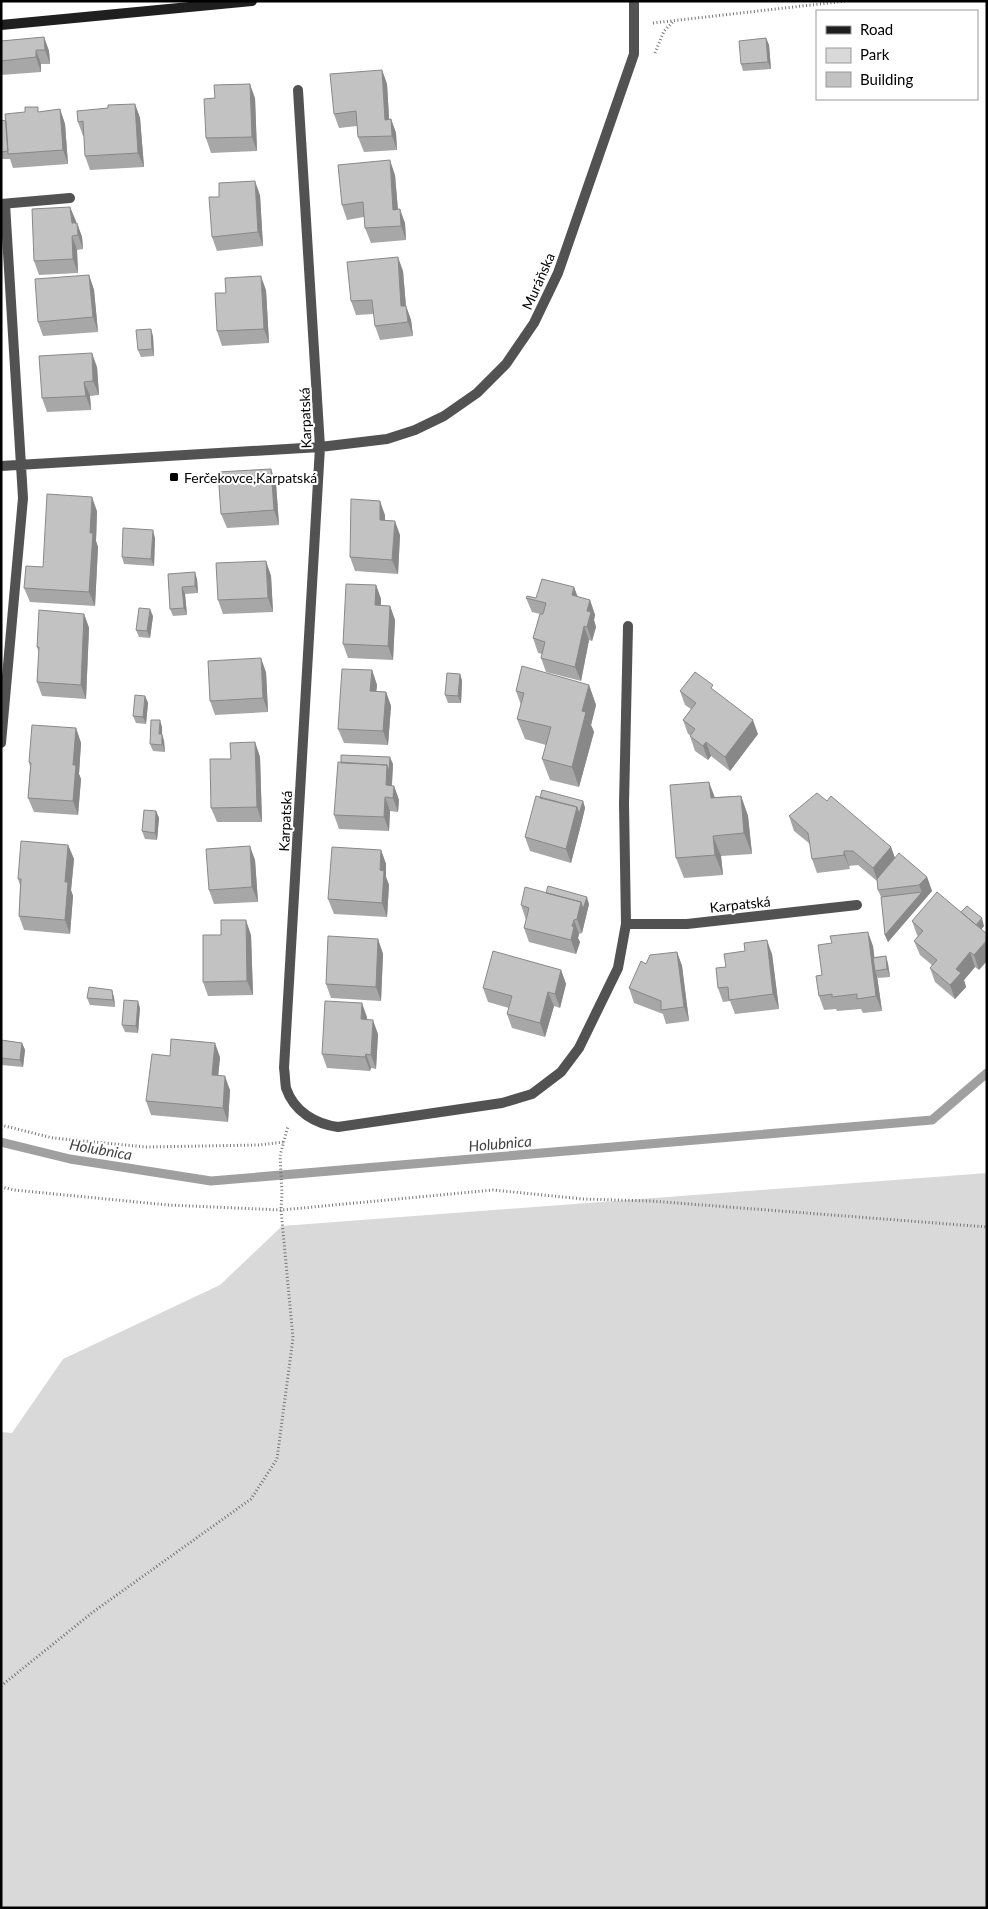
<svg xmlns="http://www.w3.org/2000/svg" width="988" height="1909" font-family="Lato,sans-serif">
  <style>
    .green { fill: #d9d9d9 }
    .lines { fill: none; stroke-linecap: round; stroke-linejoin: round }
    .stream { stroke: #a0a0a0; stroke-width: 9 }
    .path { stroke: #747474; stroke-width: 3; stroke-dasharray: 1 2.5; stroke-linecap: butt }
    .minor { stroke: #525252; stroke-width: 10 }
    .secondary { stroke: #1f1f1f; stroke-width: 10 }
    .wall { fill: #a7a7a7 }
    .shaded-wall { fill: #888 }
    .building { fill: #c2c2c2; stroke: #888 }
    .poi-dot { fill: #000; stroke: #fff; stroke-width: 2 }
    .labels { text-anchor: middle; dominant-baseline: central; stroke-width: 4; stroke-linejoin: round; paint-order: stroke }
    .street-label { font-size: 14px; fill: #000; stroke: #fff }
    .poi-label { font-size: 14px; fill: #000; stroke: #fff; text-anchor: start }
    .water-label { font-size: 15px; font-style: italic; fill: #414141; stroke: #fff }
  </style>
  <rect width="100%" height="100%" fill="#fff"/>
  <path class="green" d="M987,1173V1908H1V1432L12,1433L63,1359L220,1285L282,1226Z"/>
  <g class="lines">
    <path class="stream" d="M1,1142L70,1159L211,1181L932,1120L987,1073"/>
    <path class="path" d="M653,23L846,1
      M655,53L664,31L673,22
      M1,1125L53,1138L146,1147L259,1145L284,1142
      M1,1187L14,1190L168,1205L281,1210L493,1190L583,1199L651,1201L987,1227
      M1,1686L93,1612L251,1499L277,1459L293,1338L281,1210L282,1193L280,1156L288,1126"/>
    <path class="minor" d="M298,90L320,447L284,1068C285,1074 285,1082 286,1088C294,1112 316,1124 338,1127L502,1103L532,1094L561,1072L579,1048L618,968L626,924L624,804L628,626
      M1,204L70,198
      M1,466L320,447L387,439L415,430L444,416L477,393L506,364L534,323L558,273L634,54V1
      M1,743L23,498L5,204
      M626,924H687L857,905"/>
    <path class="secondary" d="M1,25L252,1"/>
  </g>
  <path class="wall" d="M44,37L49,51L50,64H41V72L1,75V41Z
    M766,38L769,45L771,69L743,71L741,64Z
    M382,70L387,84L389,119H391L396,133L397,150L364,152L358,137L357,126L339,128L334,114Z
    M215,98H255L257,151L211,153L206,138Z
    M135,104L140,118L144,167L90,170L85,156L84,136H83L78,122L108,108Z
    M60,109L65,124L68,164L13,168L10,159H1V120L6,121L40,112Z
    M395,175L398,209L405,223L406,240L371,243L365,228L364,217L347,220L342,205Z
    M260,195L263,246L217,251L212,237L219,197Z
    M70,207L76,223H77L82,237L83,249L77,250L78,273L39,275L34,261Z
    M403,271L406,306L411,320L413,336L380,340L375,326L374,314L356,315L351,301Z
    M89,275L94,290L98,332L43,336L38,322Z
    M266,290L269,343L222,346L217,331L226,293Z
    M153,336L154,356L141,357L138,350Z
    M97,367L99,395L90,396L91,410L47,412L42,398Z
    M276,483L279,525L227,528L221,514Z
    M97,511L96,541L98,547L95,606L30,602L24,588L43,567Z
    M385,515V521L400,535L398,574L355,571L350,557Z
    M155,538L154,566L124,564L122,557Z
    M266,561L271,576L273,612L223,614L218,600Z
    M168,574L197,579L198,593L185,594L187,615L173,616L170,609Z
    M376,585L381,599V606H390L395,620L393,660L348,658L343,644Z
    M574,587L578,597L590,600L595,615L594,620L596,627L592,641L589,640L581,681L546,672L541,658L542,654L538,653L533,638L540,614L532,612L526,598H536Z
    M84,614L89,628L86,699L42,696L37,682L39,653L37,647Z
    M153,616L150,638L139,637L136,630Z
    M372,670L377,685L376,691L386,692L391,706L388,745L344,743L338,729Z
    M266,672L268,712L215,715L210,701Z
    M460,674L462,681L461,703H448L445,695Z
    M589,685L596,705L591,725L594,732L579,787L550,780L542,759L546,745L525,739L517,719L521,705L516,691Z
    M680,691H715L758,734L730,771L711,756L708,760L695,751L690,736V735L688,734L683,720L691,709L685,705Z
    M145,696L148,703L146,724L136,723L133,716Z
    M162,727V734L164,741L165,752L153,751L150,744Z
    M76,728L81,743L79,774L81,779L78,815L34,812L28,798L30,767L29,762Z
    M255,742L260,757L262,822H217L211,808L231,759Z
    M393,764L392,786H394L399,800L398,812L390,811L389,831L339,829L334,815Z
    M741,796L748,816L752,854L721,856L723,875L684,878L676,858L715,797Z
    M540,798L583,801L585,808L571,863L530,851L525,837Z
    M827,801L891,847L895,858L927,877L932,891L888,942L885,935L881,897L878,890L877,881L858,865L849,866L850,869L817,873L812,859L810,844L794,831L789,816Z
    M156,811L159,818L157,840L145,839L142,831Z
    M68,845L74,859L71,890L73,896L70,934L24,930L19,916L20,885L18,879Z
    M381,850L386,864V877L389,885L387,917L334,914L328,899Z
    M255,860L258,902L214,904L209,890Z
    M589,904L582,933L579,934L578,938L580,942L576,954L529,942L524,928L526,920L521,905Z
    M961,912L984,926L981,929L979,970L975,967L964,980L966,987L955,999L935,982L930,968L932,965L920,955L914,941L918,936L917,935L912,921Z
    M221,935H251L253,995L208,996L203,982Z
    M378,939L383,954L381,1001L331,998L326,984Z
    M873,946L874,957L886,956L888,964L890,977L878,978L877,976L882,1011L863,1013L861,1009L837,1011L836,1009L824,1010L819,996L822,975Z
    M677,952L682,966L689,1021L666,1024L663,1014L634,1003L629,988L646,964Z
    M772,954L779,1009L735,1014L730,1001L723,1002L718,988Z
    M561,970L566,984L560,1008L554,1006L545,1037L512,1028L507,1014L509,1008L488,1002L483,988Z
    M114,997L115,1007L90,1005L87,998Z
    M140,1008L138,1033L125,1032L122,1025Z
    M367,1017V1020L378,1034L376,1069L371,1068L370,1071L327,1068L322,1054Z
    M1,1040L22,1043L25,1050L23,1067L1,1065Z
    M170,1056L220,1057L218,1076L230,1090L228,1122L151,1115L146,1101Z"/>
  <path class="shaded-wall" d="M44,37L49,51L50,64L45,50Z
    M766,38L769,45L771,69L768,62Z
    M36,50L41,64V72L36,57Z
    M382,70L387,84L390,134L385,120Z
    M250,84L255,98L257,151L252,137Z
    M135,104L140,118L144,167L138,153Z
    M60,109L65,124L68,164L63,150Z
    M391,119L396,133L397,150L392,136Z
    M390,160L395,175L399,224L393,210Z
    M255,181L260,195L263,246L258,232Z
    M70,207L76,221L77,235L72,223Z
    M400,209L405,223L406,240L401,226Z
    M77,223L82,237L83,249L78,235Z
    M72,236L77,250L78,273L73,259Z
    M398,257L403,271L407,320L401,306Z
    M89,275L94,290L98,332L93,317Z
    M261,276L266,290L269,343L264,329Z
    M406,306L411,320L413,336L408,322Z
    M151,329L153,336L154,356L152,349Z
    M92,353L97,367L99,395L93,381Z
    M84,382L90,396L91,410L86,396Z
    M271,469L276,483L279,525L274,510Z
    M92,497L97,511L96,541L98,547L95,606L89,592L90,533Z
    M380,501L385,515V535L380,520Z
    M395,521L400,535L398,574L392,560Z
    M153,530L155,538L154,566L151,559Z
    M266,561L271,576L273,612L268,598Z
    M195,572L197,579L198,593L195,586Z
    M376,585L381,599L380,620L375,605Z
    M182,587L185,594L187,615L184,608Z
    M574,587L579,602L572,595Z
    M590,600L595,615L594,620L596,627L592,641L587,627V611Z
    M390,606L395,620L393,660L388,646Z
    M150,609L153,616L150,638L147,631Z
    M84,614L89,628L86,699L81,685Z
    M584,626L589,640L581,681L575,667Z
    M261,658L266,672L268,712L263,698Z
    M372,670L377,685L375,705L370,691Z
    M460,674L462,681L461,703L458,696Z
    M589,685L596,705L591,725L594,732L579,787L572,767L582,711Z
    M386,692L391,706L388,745L383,731Z
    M145,696L148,703L146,724L143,717Z
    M160,720L162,727V734L164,741L165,752L159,734Z
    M753,720L758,734L730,771L725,757Z
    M76,728L81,743L79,774L81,779L78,815L73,801V765Z
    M255,742L260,757L262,822L257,807Z
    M706,742L711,756L708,760L703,746Z
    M390,757L393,764L391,798L386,785L387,765Z
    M709,782L717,803L711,798Z
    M394,786L399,800L398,812L393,798Z
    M741,796L748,816L752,854L744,833Z
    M385,797L390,811L389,831L384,817Z
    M583,801L585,808L582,821L579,814Z
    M577,807L582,821L571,863L566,849Z
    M156,811L159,818L157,840L155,833Z
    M713,836L721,856L723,875L715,855Z
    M68,845L74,859L71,890L73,896L70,934L65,920V882Z
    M250,846L255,860L258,902L252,887Z
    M891,847L896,861L878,882L873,868Z
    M381,850L386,864V877L389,885L387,917L382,903L380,870Z
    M844,851L850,869L844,855Z
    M927,877L932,891L888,942L885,935L922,892L919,885Z
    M587,897L589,904L582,933L577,919L581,902Z
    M982,918L984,926L976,935L974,928Z
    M246,920L251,935L253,995L247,981Z
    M574,920L579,934L578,938L580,942L576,954L571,940Z
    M868,932L873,946L876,970L875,971L877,976L882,1011L876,996Z
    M378,939L383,954L381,1001L376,987Z
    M767,940L772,954L779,1009L773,994Z
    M987,940V961L979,970L974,955Z
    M677,952L682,966L689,1021L684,1007Z
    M970,952L975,967L964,980L966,987L955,999L950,985L956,969Z
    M886,956L888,964L890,977L887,969Z
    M561,970L566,984L560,1008L555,994Z
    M112,990L114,997L115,1007L113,1000Z
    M548,992L554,1006L545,1037L540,1023Z
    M138,1001L140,1008L138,1033L136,1026Z
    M362,1003L367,1017L366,1033L361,1019Z
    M373,1020L378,1034L376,1069L371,1055Z
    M22,1043L25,1050L23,1067L20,1060Z
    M215,1043L220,1057L217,1089L212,1075Z
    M366,1054L371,1068L370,1071L365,1057Z
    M225,1076L230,1090L228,1122L223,1108Z"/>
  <path class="building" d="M44,37L45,50H36V57L1,61V41Z
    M766,38L768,62L741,64L739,41Z
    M382,70L385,120L391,119L392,136L358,137L356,111L334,114L330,74Z
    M250,84L252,137L206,138L204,99L215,98L214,85Z
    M135,104L138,153L85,156L83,121L78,122L77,111L108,108V105Z
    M25,107H38V112L60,109L63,150L8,154L5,114L25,112Z
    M1,120L6,121L8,151L1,152Z
    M390,160L393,210L400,209L401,226L365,228L363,202L342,205L338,165Z
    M255,181L258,232L212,237L209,197H219V183Z
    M70,207L72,223H77L78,235L72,236L73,259L34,261L32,209Z
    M398,257L401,306H406L408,322L375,326L372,300L351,301L347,262Z
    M89,275L93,317L38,322L35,279Z
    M261,276L264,329L217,331L215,293H226L225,278Z
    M151,329L152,349L138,350L136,330Z
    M92,353L93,381L84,382L86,396L42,398L39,356Z
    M271,469L274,510L221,514L218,472Z
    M47,494L92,497L90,533H93L89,592L24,588L26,566L43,567Z
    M351,499L380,501V520L395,521L392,560L350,557Z
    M123,528L153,530L151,559L122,557Z
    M266,561L268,598L218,600L216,563Z
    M195,572V586L182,587L184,608L170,609L168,574Z
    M542,579L574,587L572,595L590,600L587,611L591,612L587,627L584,626L575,667L541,658L545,642L533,638L540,614H543L546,603L526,598L527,596L536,598Z
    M346,584L376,585L375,605L390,606L388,646L343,644Z
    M139,608L150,609L147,631L136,630Z
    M39,610L84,614L81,685L37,682L39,647H37Z
    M261,658L263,698L210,701L208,661Z
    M522,666L589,685L582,711L586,712L572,767L542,759L551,727L517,719L524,693L516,691Z
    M342,669L372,670L370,691L386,692L383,731L338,729Z
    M695,672L713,685L711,688L753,720L725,757L706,742L703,746L690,736L695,729L683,720L696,703L680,691Z
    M447,673L460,674L458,696L445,695Z
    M135,695L145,696L143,717L133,716Z
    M151,720H160L159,734H162V745L150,744Z
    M32,725L76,728L73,765H76L73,801L28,798L31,763L29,762Z
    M255,742L257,807L211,808L210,759H231L230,743Z
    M341,755L390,757L389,772L387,765L341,763Z
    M338,762L387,765L386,785L394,786L393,798L385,797L384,817L334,815Z
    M709,782L711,798L741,796L744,833L713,836L715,855L676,858L670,785Z
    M542,790L583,801L579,814L577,807L540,798Z
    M817,793L827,801L831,796L891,847L873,868L853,851H844V855L812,859L808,833L789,816Z
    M536,796L577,807L566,849L525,837Z
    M144,810L156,811L155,833L142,831Z
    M21,841L68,845L65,882H68L65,920L19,916L21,879H18Z
    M250,846L252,887L209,890L206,849Z
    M332,847L381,850L380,870L384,871L382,903L328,899Z
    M899,853L927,877L919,885L878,890L877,879Z
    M548,886L587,897L583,909L581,902L546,893Z
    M525,887L581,902L577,919L574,920L572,926L574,927L571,940L524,928L529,908L521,905Z
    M922,892L885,935L881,897Z
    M937,892L987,934V940L974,955L970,952L956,969L961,973L950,985L930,968L937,960L914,941L923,931L912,921Z
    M967,906L982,918L976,925L961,912Z
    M221,920H246L247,981L203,982V935H221Z
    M868,932L876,996L857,999V994L832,997V994L819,996L816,976L822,975L818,945L832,943L830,936Z
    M328,936L378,939L376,987L326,984Z
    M767,940L773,994L729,1000L728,987L718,988L716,968L726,967L724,954L745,951L744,943Z
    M493,951L561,970L555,994L548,992L540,1023L507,1014L512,996L483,988Z
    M677,952L684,1007L661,1010V1001L629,988L641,961L646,964L650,955Z
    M886,956L887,969L875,971L873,958Z
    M89,987L112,990L113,1000L87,998Z
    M124,1000L138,1001L136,1026L122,1025Z
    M325,1001L362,1003L361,1019L373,1020L371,1055L366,1054L365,1057L322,1054Z
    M171,1039L215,1043L212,1075L225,1076L223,1108L146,1101L152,1054L170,1056Z
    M1,1040L22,1043L20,1060L1,1058Z"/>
  <rect class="poi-dot" x="169" y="472" width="10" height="10" rx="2.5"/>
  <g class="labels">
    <g class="street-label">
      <text transform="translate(538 281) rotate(-66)">Muráňska</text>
      <text transform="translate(305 418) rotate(-92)">Karpatská</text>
      <text transform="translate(285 821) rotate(-87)">Karpatská</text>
      <text transform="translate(740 904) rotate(-6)">Karpatská</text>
    </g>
    <g class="poi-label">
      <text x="184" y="477">Ferčekovce,Karpatská</text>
    </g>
    <g class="water-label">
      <text transform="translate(500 1143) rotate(-5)">Holubnica</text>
      <text transform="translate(101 1149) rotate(10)">Holubnica</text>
    </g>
  </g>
  <rect width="988" height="1909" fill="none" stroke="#000000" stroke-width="5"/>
  <rect x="816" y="10" width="162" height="90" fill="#ffffff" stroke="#999999"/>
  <rect x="826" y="26" width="25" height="8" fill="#1f1f1f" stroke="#999999"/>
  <text x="860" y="35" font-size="15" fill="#000000">Road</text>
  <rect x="826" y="48" width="25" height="15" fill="#d9d9d9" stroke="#999999"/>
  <text x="860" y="60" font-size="15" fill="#000000">Park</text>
  <rect x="826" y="72" width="25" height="15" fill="#c2c2c2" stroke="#999999"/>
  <text x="860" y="85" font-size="15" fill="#000000">Building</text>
</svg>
